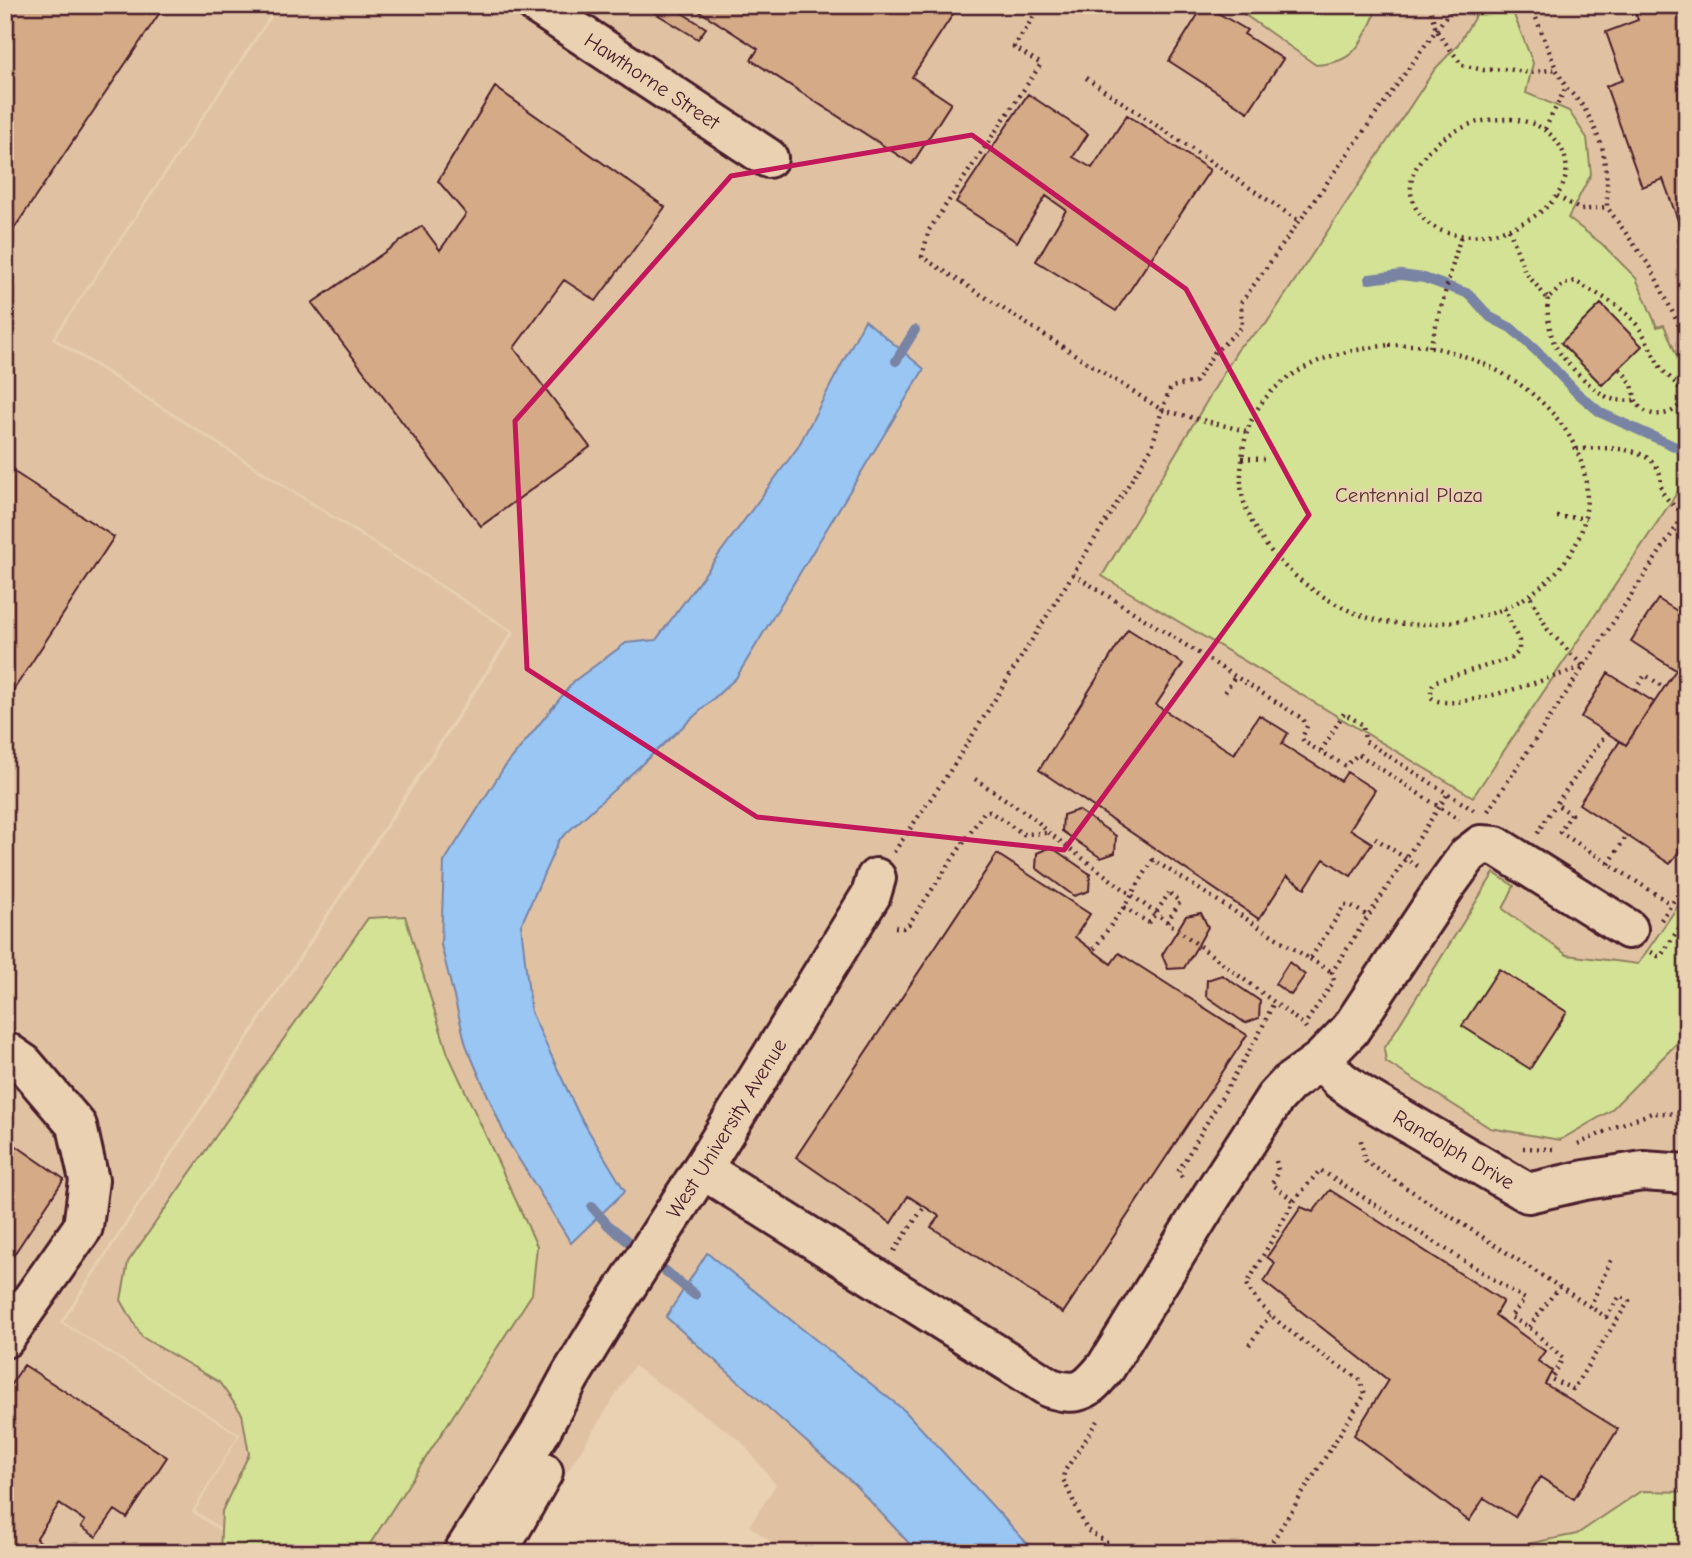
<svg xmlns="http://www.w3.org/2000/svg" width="1692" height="1558" font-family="'Comic Neue',sans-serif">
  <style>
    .built { fill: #e0c2a3 }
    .green { fill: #d4e295; stroke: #8f8060; stroke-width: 2 }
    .water { fill: #99c6f3; stroke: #7983a3; stroke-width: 2 }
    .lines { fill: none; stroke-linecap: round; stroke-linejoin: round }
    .stream { stroke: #7983a3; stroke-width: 10 }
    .building { fill: #d5aa87; stroke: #4a1f2b; stroke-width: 2 }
    .minor-casing { stroke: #4a1f2b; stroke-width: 44 }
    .path { stroke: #4a1f2b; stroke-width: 4.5; stroke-dasharray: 2 5; stroke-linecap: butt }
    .minor { stroke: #e9d1b2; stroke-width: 38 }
    .path-bridge { stroke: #4a1f2b; stroke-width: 4.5; stroke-dasharray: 2 5; stroke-linecap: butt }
    .marked { fill: none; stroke: #c2185b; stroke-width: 5; stroke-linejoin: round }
    .labels { text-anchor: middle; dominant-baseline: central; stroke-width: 5; stroke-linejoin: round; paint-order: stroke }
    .street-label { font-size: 21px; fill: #4a1f2b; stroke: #e9d1b2 }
    .park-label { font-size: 21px; fill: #583236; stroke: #e9d1b2 }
  </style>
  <rect width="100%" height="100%" fill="#e9d1b2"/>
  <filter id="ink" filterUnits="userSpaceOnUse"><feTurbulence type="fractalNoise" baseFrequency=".0143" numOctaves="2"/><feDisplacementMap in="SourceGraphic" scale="14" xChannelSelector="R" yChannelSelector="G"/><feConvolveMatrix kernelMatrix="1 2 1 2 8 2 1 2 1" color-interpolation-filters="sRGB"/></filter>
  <g filter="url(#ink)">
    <path class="built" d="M5,5H277L52,339L511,632L60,1322L238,1435L192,1512L253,1553H5Z
      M280,5H1687V1553H787L749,1526L776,1485L740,1440L634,1366L516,1553H258L195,1511L240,1434L63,1322L515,632L55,338Z"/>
    <path class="green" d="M1231,5H1374C1376,16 1372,21 1367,31C1355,56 1343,63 1316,65Z
      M1482,5H1510L1533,63L1526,93L1569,111L1587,138L1591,174L1568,218L1602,244L1636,278L1657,327L1664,325L1687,380V478L1473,797L1102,576L1240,346L1266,324L1435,69L1457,46Z
      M1494,873L1514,886L1503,909L1567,955L1638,964L1687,893V1033L1610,1111L1560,1140L1490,1128L1386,1062L1384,1049Z
      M405,916L448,1054L537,1246L532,1294L364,1553H220L222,1511L249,1454L242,1414L219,1382L142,1337L121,1300L128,1262L368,918Z
      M1641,1491L1687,1492V1553H1482L1577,1534Z"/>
    <path class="water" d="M865,320L924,369L736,678L559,840L521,925L531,1012L579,1115L625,1191L571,1243L507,1140L466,1045L441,945L444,862L503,769L574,681L626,643L656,640L798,447Z
      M707,1253L905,1411L1036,1553H918L855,1485L666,1317Z"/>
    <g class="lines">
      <path class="stream" d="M1369,279L1401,275L1424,278L1469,294L1490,317L1511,328L1542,356L1576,392L1601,413L1687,452
        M896,361L915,330
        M592,1207L608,1225L640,1251
        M652,1260L695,1295"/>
    </g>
    <path class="building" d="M5,5H165L5,242Z
      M642,5H669L706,28L698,39Z
      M690,5H959L912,77L951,103L912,164L751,60L758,49Z
      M1204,5L1247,30L1244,34L1283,59L1248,112L1169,61Z
      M1633,5H1687V60L1684,61L1685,65L1680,67L1687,87V224L1680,226L1663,179L1642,187L1606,86L1623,80L1606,32L1638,20Z
      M495,87L665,207L596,301L564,280L514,348L590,447L481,526L312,303L422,226L440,250L466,214L438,181Z
      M1028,94L1088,134L1073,157L1092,168L1127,115L1210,170L1116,311L1036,261L1066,210L1046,196L1017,242L956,202Z
      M1601,304L1642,346L1602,385L1561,343Z
      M5,466L114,537L5,703Z
      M1658,599L1687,617V653L1676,670L1631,641Z
      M1128,629L1183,664L1156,705L1234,754L1259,715L1288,733L1282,744L1341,781L1347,772L1375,790L1350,829L1372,843L1351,876L1324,859L1305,888L1287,876L1259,919L1039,770Z
      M1687,653V840L1670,864L1579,804L1620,741L1626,745Z
      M1608,673L1654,702L1626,745L1581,717Z
      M1078,810L1116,836L1115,853L1101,858L1062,831L1063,815Z
      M1051,847L1090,874L1089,891L1074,896L1036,868L1037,853Z
      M997,854L1090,914L1075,937L1111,964L1119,953L1247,1035L1063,1313L931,1227L939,1216L908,1196L891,1223L796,1157Z
      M1201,913L1208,927L1198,945L1184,968L1168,969L1162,955L1186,916Z
      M1289,962L1305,975L1291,995L1275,984Z
      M1499,969L1567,1012L1530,1069L1462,1026Z
      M1222,975L1260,1001L1259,1018L1245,1023L1206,996L1207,980Z
      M5,1138L64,1179L5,1268Z
      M1330,1190L1503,1301L1495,1315L1545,1351L1538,1361L1552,1371L1545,1384L1618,1429L1574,1499L1540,1477L1515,1517L1484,1498L1469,1521L1354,1435L1388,1380L1264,1282L1275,1263L1267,1257L1301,1207L1313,1212Z
      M24,1365L167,1457L127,1518L115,1510L96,1537L81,1527L85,1521L59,1504L36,1539L57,1553H5V1393Z"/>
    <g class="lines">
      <defs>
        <g id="minor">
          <path id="s1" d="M537,5L768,158"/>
          <path d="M5,1051L24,1064L77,1126L89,1180L83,1227L5,1338"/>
          <path id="s2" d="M1321,1060L1340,1080L1361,1095L1528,1193L1585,1180L1643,1171L1687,1174"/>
          <path d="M702,1169L1050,1388C1080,1397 1087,1390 1106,1367L1211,1197L1275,1098L1289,1083L1321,1060L1350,1030L1447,884L1468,855L1481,845L1496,846L1628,929"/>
          <path id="s3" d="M463,1553L539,1434L571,1375L604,1321L702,1169L871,895L876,878"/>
          <path d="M497,1553L543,1472"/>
        </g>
      </defs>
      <use href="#minor" class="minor-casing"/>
      <path class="path" d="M1041,5L1014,47L1041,64L929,230L922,257L1162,410L1246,431
        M1429,5L1436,30L1462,65L1483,70L1507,69L1530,73L1556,69
        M1531,5L1556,69L1566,87L1583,106L1593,124L1603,150L1607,181V207L1651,268L1687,342
        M1086,78L1299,221
        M1511,119C1531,121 1549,128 1560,146C1600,214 1443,275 1414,204C1400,170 1435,139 1464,127C1478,120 1495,119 1511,119Z
        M1545,129L1566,87
        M1557,196L1581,210L1607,207
        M1509,229L1525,272L1548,299L1564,284L1575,281C1596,294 1622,305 1637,325C1647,338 1652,354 1661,368C1666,375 1674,380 1679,388C1692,410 1657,422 1642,409C1634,402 1635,395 1632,385C1629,379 1623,373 1619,368
        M1548,299C1546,310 1550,337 1556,347C1563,361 1597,395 1612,399C1620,401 1627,401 1634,400
        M1389,345C1402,345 1417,344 1431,347C1497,360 1570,405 1585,476C1590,504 1585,532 1569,556C1549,584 1522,604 1489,614C1453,624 1405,629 1369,618C1320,603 1263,558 1246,508C1240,493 1240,477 1242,461C1245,413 1269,385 1312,364C1335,352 1363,349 1389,345Z
        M1430,347L1461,235
        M1577,449C1601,448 1644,444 1658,469C1662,476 1660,484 1662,491C1666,500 1677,508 1685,515
        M1242,458L1264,459
        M1557,517L1586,518
        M1073,574L1303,719L1307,726L1302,738L1304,742L1346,766L1358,754L1459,820
        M1504,608L1519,641V651L1512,658L1436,681L1431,687V697C1448,717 1557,674 1584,667L1548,630L1530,596
        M1635,690L1645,675L1664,687
        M1225,692L1236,675
        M1607,733L1556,804L1571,814L1560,832L1671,904
        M1321,751L1344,713L1363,725L1365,741L1475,811
        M975,779L1035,819L1049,833L1274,1002L1304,1025L1306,1028
        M1488,811L1687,511
        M1537,833L1556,804
        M1375,838L1419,867
        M894,852L954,765L1152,447L1162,410L1171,387L1195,382L1214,353L1242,327L1241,303L1454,5
        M1609,864L1627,835
        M1124,907L1149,923
        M1661,920L1687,881
        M1167,922L1180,902L1169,893
        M895,927L903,928L909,924L984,812L989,811L1023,834L1048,833
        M1651,952L1658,956H1661L1687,916
        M1310,959L1332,972
        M1307,1021L1334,981L1332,972L1447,795
        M1578,1144L1622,1124L1652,1113L1687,1114
        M1523,1148L1553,1149
        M1276,1161L1278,1170L1272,1184L1294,1201
        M1182,1177L1178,1172L1259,1034L1274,1002
        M894,1251L924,1207
        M1590,1307L1612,1258
        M1529,1327L1559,1287
        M1249,1345L1270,1315
        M1098,1421L1064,1472L1063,1479L1087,1530L1123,1553
        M1265,1553L1365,1394L1360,1380C1329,1358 1260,1318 1247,1284L1294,1201L1320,1170L1525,1299L1510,1317L1529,1327L1563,1358L1551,1379L1573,1389L1629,1301L1620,1296L1606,1317L1365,1161L1360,1136"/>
      <use href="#minor" class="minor"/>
      <path class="path-bridge" d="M1149,923L1169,893
        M1094,949L1124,907L1153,860L1310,959L1345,905H1350L1368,916"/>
    </g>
  </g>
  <path class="marked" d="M972,135L1186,289L1309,515L1064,850L757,817L527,669L515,421L731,176Z"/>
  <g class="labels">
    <g class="street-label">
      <text stroke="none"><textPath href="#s1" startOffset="138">Hawthorne Street</textPath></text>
      <text stroke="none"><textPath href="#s3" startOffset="500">West University Avenue</textPath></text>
      <text stroke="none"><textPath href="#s2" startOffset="161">Randolph Drive</textPath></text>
    </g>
    <g class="park-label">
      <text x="1409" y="495">Centennial Plaza</text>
    </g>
  </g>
  <rect width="1692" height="1558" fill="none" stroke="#e9d1b2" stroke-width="28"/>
  <rect x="14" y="14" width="1664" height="1530" fill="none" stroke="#4a1f2b" stroke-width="2.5" filter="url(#ink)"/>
</svg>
